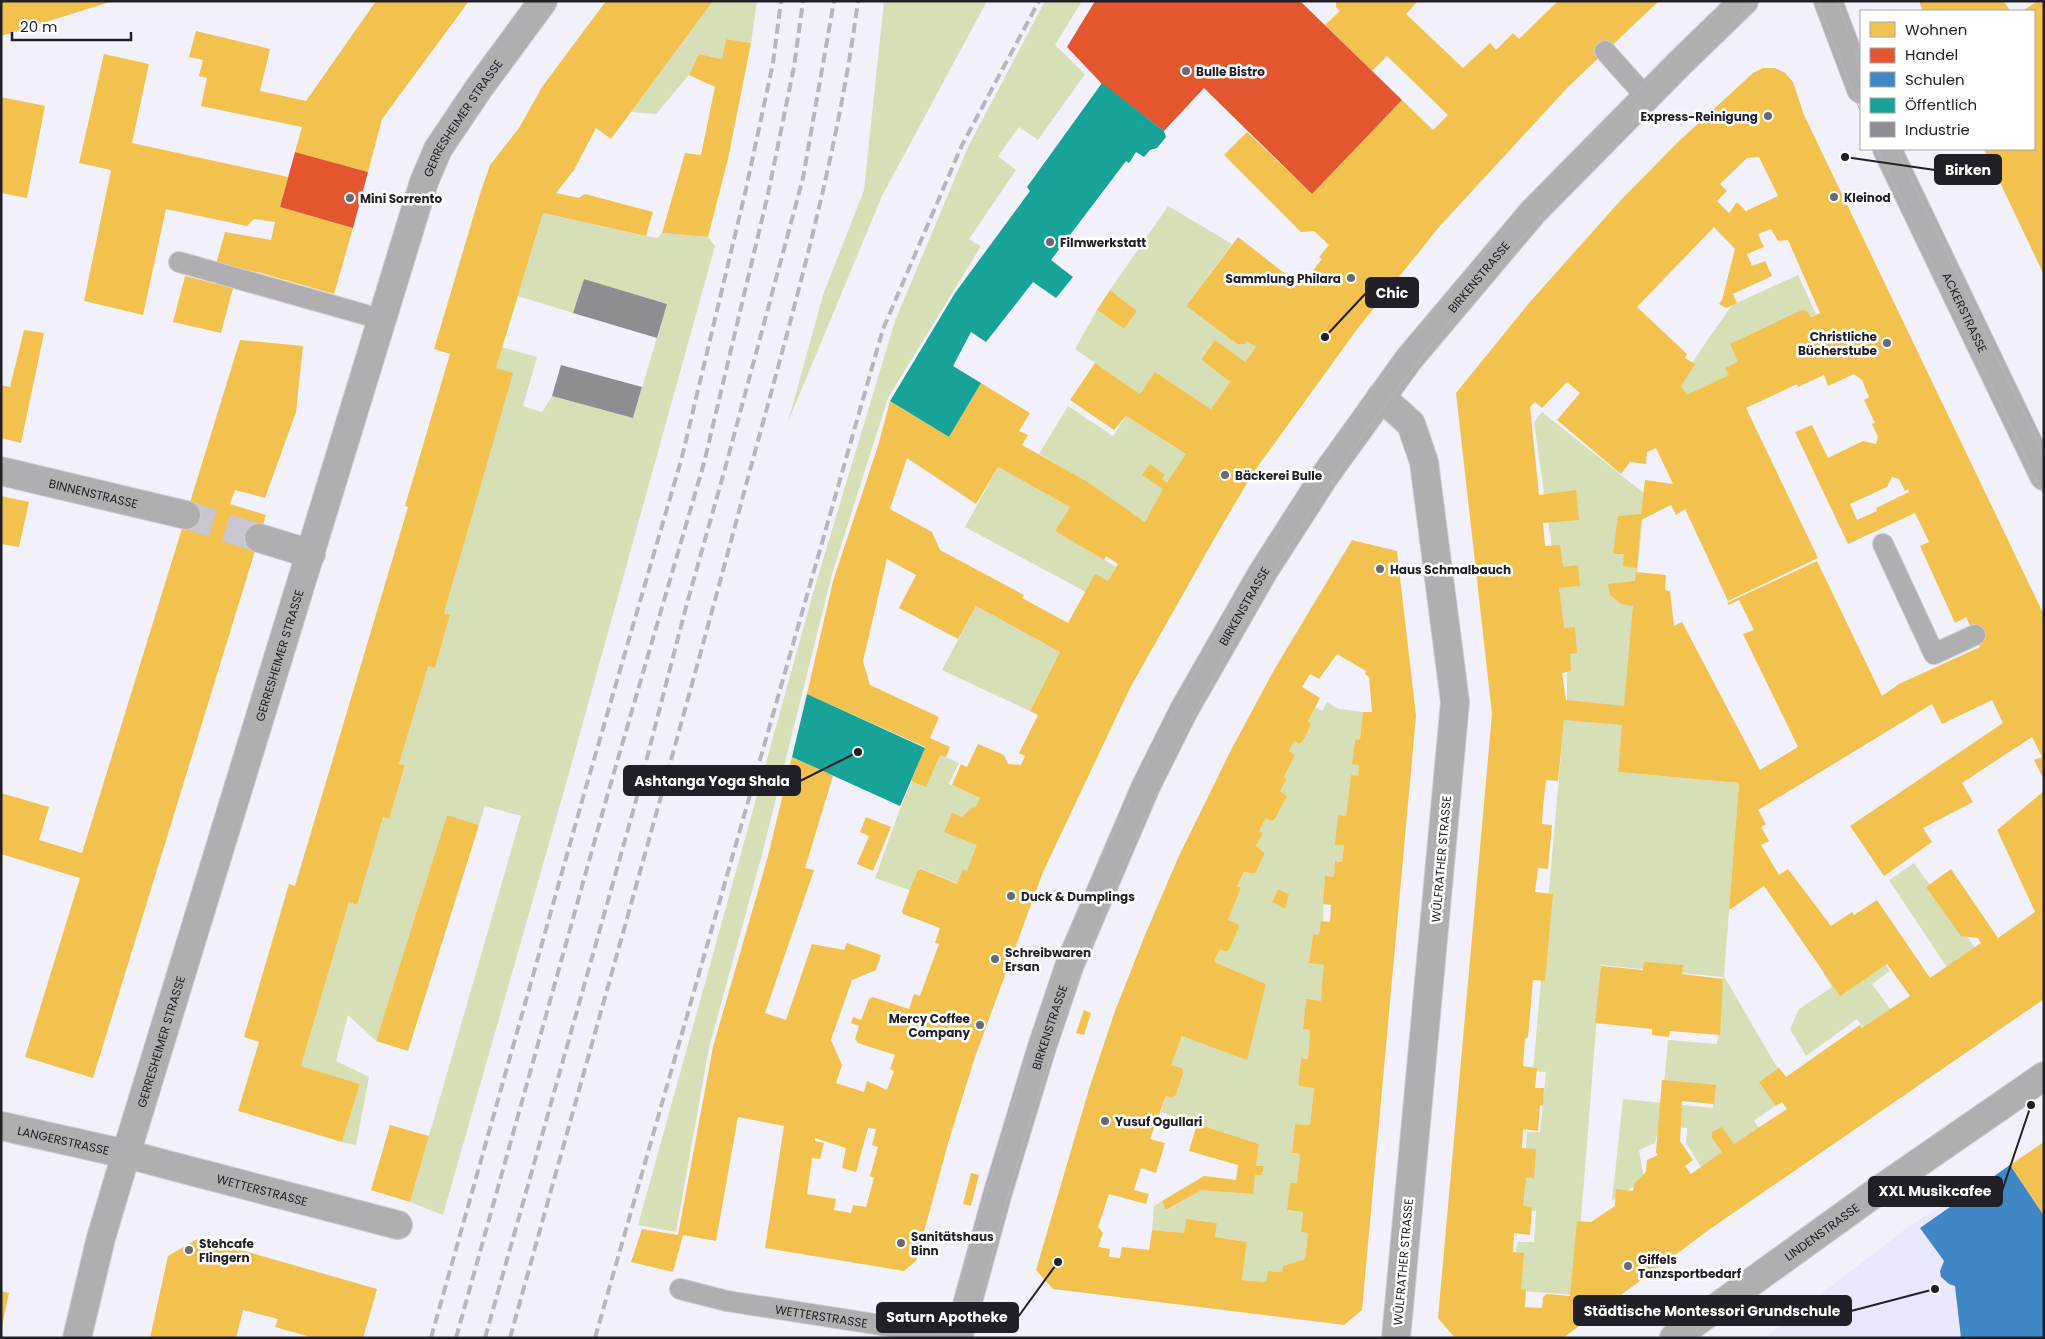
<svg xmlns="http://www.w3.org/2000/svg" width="2045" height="1339" font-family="Poppins,sans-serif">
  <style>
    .built { fill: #e9e7fc }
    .green { fill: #d7dfb7; fill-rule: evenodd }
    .homes { fill: #f2c14e; fill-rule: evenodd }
    .shops { fill: #e4572e }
    .schools { fill: #3f88c5 }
    .public { fill: #17a398 }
    .industry { fill: #8d8d92 }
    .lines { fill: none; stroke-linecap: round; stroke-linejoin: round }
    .minor-tunnel { stroke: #c8c7d1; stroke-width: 28; stroke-dasharray: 28 14; stroke-linecap: butt }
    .service-casing { stroke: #cdccd4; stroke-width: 22 }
    .minor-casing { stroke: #cdccd4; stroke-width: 30 }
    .tertiary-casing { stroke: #cdccd4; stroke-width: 30 }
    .service { stroke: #b1aeb1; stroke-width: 20 }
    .minor { stroke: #b1aeb1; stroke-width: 28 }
    .tertiary { stroke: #b1aeb1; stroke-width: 28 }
    .tram { stroke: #b7b6bb; stroke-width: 1 }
    .rail { stroke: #b7b6bb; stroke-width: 4; stroke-dasharray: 10 5; stroke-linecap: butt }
    .poi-dot { fill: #6a6972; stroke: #fff; stroke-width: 2 }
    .labels { text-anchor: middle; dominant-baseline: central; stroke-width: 5; stroke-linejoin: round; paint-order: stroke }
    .poi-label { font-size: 12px; font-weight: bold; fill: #212028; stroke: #fff; text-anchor: start }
    .street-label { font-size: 12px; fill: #212028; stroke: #fff }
    .leader { fill: none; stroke: #212028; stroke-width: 2 }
    .callout-dot { fill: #212028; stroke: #fff; stroke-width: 2 }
    .callout { fill: #212028; stroke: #212028; stroke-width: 2 }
    .callout-label { font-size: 14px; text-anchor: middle; font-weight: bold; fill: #fff }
  </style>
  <rect width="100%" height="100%" fill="#f2f1fb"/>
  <path class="built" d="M2010,1165L2044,1216V1338H1764L1908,1227Z"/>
  <path class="green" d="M713,1H757L751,43L726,39L722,59L699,54L689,75L656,114L631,112Z
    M884,1H987L882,196L788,422L823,295L864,190Z
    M1045,1H1082L1055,45L1085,74L1038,140L1019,127L998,156L1016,170L969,239L981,246L888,398L832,574L761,858L709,1048L676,1232L638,1225L813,593L895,321L968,147Z
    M1168,206L1232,244L1186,306L1237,344H1245L1247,341L1256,347L1245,362L1215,340L1201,358L1230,382L1211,409L1155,372L1140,394L1075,349L1097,310L1124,329L1137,311L1110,290Z
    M543,213L646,236L657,238L662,233L708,237L715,246L564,791L443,1215L410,1202L521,816L485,806L479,825L447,815L376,1041L348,1015L336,1061L369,1077L356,1145L342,1142L360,1084L301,1066L349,902L356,905L383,817L389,819L405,767L399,764L425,677L428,666L435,668L450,615L444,613L512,373L496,368L502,347L537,357L523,406L542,412L552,396L633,418L667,304L584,279L573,313L518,296Z
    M1798,275L1816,314L1753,344L1765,369L1663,418L1695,358L1732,305Z
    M1068,406L1113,436L1126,416L1186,454L1145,522L1087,482L1039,454Z
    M1542,412L1645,494L1618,772L1739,783L1724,976L1775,1064L1797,1090L1754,1121L1760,1129L1703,1170L1686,1143L1687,1128L1659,1126L1655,1143L1639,1150L1644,1179L1612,1201L1623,1099L1713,1108L1712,1088L1664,1084L1668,1040L1717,1044L1723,977L1601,965L1575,1295L1494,1289L1516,1254L1517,1242H1534L1536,1211L1522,1209L1527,1132H1540L1546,1072L1533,1071L1564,720H1567V654L1534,422Z
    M998,467L1070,507L1055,531L1116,567L1099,599L965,527Z
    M976,606L1060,652L1030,711L942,670Z
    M1327,702L1339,709L1363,712L1360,739L1355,740L1352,763L1359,765L1358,776H1351L1346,816L1338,815L1336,845H1344L1342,862L1335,861L1334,877H1325L1323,921H1321L1319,935L1313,934L1309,963L1324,965L1321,1001L1306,1000L1303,1029L1310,1030L1308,1059L1301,1058L1298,1086L1314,1088L1310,1125L1295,1124L1292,1153L1300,1154L1297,1183H1290L1287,1210L1303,1212L1301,1232L1308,1233L1305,1259L1283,1266L1282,1272L1268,1271L1266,1282L1242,1280L1247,1242L1215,1237L1217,1223L1186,1219L1184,1233L1152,1230L1154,1206L1162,1201L1167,1210L1202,1190L1255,1175H1262L1264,1167L1256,1166L1259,1144L1161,1112L1166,1096L1172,1098L1176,1095L1184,1073L1182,1068L1171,1065L1182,1036L1251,1040L1266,984L1214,962L1220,949L1226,952L1229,950L1239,927L1238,924L1228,920L1241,888L1237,886L1244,872L1255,874L1265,853L1256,846L1263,833L1259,831L1266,818L1272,821L1275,819L1287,796L1280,791L1287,779L1284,777L1295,755L1289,751L1294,741L1299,744L1303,741L1311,725L1308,721L1315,707L1322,711ZM1278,889L1289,894L1285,908L1272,902Z
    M927,748L959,763L949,784L1000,807L966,887L920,868L912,891L875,878L900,809Z
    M1914,863L1978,952L1950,972L1889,880Z
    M1870,941L1890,971L1872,984L1891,1010L1864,1029L1857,1019L1806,1056L1790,1029L1799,1009L1832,987L1823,973Z"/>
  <path class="homes" d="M1,1H110V2L1,36Z
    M376,1H469L382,119L368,172L295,152L302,127L201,106L207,78L199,76L203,60L189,57L196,31L270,49L260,91L306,101Z
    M606,1H713L611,139L596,128L574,170L556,193L579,198L585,194L653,212L646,236L543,213L496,368L513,373L444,613L450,615L435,668L428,666L425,677L399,764L405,766L389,819L383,817L357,905L349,902L301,1066L360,1084L342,1142L238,1111L259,1042L244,1037L289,884L295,886L408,507L405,506L450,354L434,349L480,194L490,165L519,128L542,87Z
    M1336,1H1418L1406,14L1463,68L1490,43L1496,50L1513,33L1519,39L1558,1H1659L1568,87L1439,227L1358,328L1253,473L1221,527L1130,688L1043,872L975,1057L949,1140L916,1261L904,1271L765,1248L784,1126L738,1117L716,1241L683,1235L673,1272L631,1262L642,1229L678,1235L713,1047L768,856L792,757L833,776L805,868L814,870L765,1013L786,1020L812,944L844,950L847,943L881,955L876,970L852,980L831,1040L842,1065L836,1083L864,1092L867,1081L887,1090L894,1071L890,1069L895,1055L858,1043L855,1039L859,1026L851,1023L853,1017L861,1020L869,999L873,997L909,1009L914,994L920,996L939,944L935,943L940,928L903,914L902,911L909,892L918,870L921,869L957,884L963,870L967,871L977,845L944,832L952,813L962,817L973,807L975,808L980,798L952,785L961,764L967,767L978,744L1004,755L1008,764L1021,765L1025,756L1019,753L1038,715L1030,711L1060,652L976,606L958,639L899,608L916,575L887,559L863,661L870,685L939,717L930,738L950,747L946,757L940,755L926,787L911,781L925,747L807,694L833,581L878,446L890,401L949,437L981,383L1030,413L1019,431L1028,435L1022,445L1086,481L1145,522L1163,489L1142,475L1150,464L1165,475L1162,479L1167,483L1186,454L1126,416L1114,430L1070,400L1095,363L1140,394L1155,372L1211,409L1230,382L1201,359L1215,340L1245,362L1256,347L1247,341L1245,344H1237L1186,306L1238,237L1301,286L1322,259L1319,257L1329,245L1314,231L1301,232L1224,155L1247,132L1312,194L1402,100L1433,130L1448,115L1387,56L1372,71L1325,25L1340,11L1336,7ZM907,458L976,504L998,467L1070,507L1055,531L1104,560L1106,556L1118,564L1108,581L1095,574L1068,623L1022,598L1024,595L940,550L932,532L890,509ZM868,1128L876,1129L872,1145L878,1147L870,1176L874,1178L866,1207L853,1205L851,1213L834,1210L836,1199L807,1194L812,1158L820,1159L824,1143L815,1141V1138L846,1148L842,1168L856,1172Z
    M1919,1H2004L2010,11H1923Z
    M2038,1L2044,4V275L1984,149H2034V11H2022Z
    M726,39L751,43L728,159L708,237L662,233L685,153L701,155L715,87L689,75L699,54L722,59Z
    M104,54L149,64L132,143L288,177L280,207L353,228L334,294L261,273L216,264L225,232L271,240L275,222L254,219L247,226L166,209L143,315L84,301L111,170L79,163Z
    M1763,68H1775L1785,73L1793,82L1804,115L2044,615V780L2034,760L2042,757L2032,737L1962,783L1973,802L1923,828L1932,842L1884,876L1850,826L2003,723L1992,700L1942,724L1932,704L1758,810L1766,824L1761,827L1769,841L1761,845L1779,875L1788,869L1831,926L1852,912L1854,915L1877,900L1930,978L1981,943L1978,938L1961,936L1926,887L1951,869L1998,938L2035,912L1997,830L2044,791V999L1710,1229L1563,1338H1455L1438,1318L1492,714L1456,393L1529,303L1620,201L1678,142L1753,73ZM1759,157L1778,196L1746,211L1737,202L1729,213L1717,201L1727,191L1720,184L1747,158ZM1714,227L1735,249L1722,300L1719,304L1726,308L1737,303L1733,294L1772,276L1765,261L1752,266L1747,254L1764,247L1758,234L1771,229L1778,241L1788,240L1820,313L1811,317L1807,311L1802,310L1730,344L1738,362L1725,368L1729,375L1687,395L1681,386L1695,364L1685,358L1687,354L1637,307ZM1854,374L1862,380L1869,397L1864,400L1875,423L1872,424L1878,437L1876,444L1863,441L1828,458L1812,425L1795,432L1848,544L1915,513L1929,542L1920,546L1955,623L1966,617L1980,647L1899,684L1882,696L1817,561L1727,603L1729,605L1739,600L1754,630L1743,634L1798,747L1760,770L1682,622L1674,626L1670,591L1665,590L1666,575L1636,572L1635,581L1608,584L1610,595L1621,604L1633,606L1624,706L1566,700L1562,673L1571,671L1570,654L1577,653L1575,627L1564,628L1559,588L1580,586L1578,565L1563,567L1560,545L1545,546L1543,523L1579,520L1576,490L1539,495L1530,407L1535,402L1542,408L1567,382L1580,393L1557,420L1621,474L1630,462L1646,464L1647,452L1656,448L1673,484L1645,480L1641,514L1618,516L1613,554H1624L1623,566L1637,568L1641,520L1671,505L1676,515L1685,509L1728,601L1818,558L1746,408L1797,384L1798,387L1824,375L1828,386ZM1892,477L1899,479L1905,491L1908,489L1909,492L1876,508L1877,511L1857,520L1850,504L1887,487ZM1564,720L1622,725L1618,772L1739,783L1729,910L1764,886L1840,996L1887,964L1910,996L1862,1028L1860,1025L1786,1077L1779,1068L1759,1082L1776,1106L1782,1102L1787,1109L1734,1144L1722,1127L1712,1132V1138L1722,1152L1691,1174L1685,1166L1693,1160L1680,1141L1682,1101L1714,1104L1716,1085L1662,1080L1656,1152L1658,1155L1647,1160L1646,1172L1634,1184L1633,1191L1616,1189L1615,1206L1591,1222L1577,1221L1570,1296L1547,1294L1543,1297L1542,1308L1525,1307L1526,1290L1521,1289L1524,1253L1513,1252L1514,1233L1530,1235L1532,1207L1523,1206L1526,1177L1534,1178L1536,1149L1522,1148L1523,1129L1538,1131L1540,1105L1543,1106L1544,1088H1535L1537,1068L1523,1066L1525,1039L1528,1037L1533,980L1545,981L1553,894L1535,892L1538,868L1548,869L1552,825L1542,824L1543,806L1546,780L1558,781Z
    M1,97L45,106L27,198L1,193Z
    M185,276L233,288L221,333L173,322Z
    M1110,290L1137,311L1124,329L1097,310Z
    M24,330L44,333L21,443L1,438V385L10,387Z
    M240,340L303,346L296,412L265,498L235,490L230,504L266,515L93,1078L25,1057L80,878L1,854V793L49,807L39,840L82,853Z
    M1,496L29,502L19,547L1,544Z
    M1352,540L1397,551L1416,716L1362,1310L1344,1325L1053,1289L1036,1270L1089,1089L1115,1011L1145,935L1178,858L1231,750L1274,670ZM1337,654L1366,671L1365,674L1369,677L1372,712H1363L1360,739L1355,740L1352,764L1359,765L1358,776L1351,775L1346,816L1338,815L1335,845H1344L1342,862L1335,861L1334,877L1325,876L1323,904L1331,905L1330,922L1321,921L1319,935L1313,934L1309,963L1324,965L1322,984L1321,1001L1306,999L1303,1029L1310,1030L1309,1045L1308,1059L1301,1058L1298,1086L1314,1088L1310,1125L1295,1124L1292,1153L1300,1154L1297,1183H1290L1287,1210L1303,1212L1301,1232L1308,1233L1305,1259L1283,1266L1282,1272L1268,1271L1266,1282L1242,1280L1247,1242L1215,1237L1217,1223L1186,1219L1184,1233L1152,1230L1149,1250L1122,1247L1120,1258L1109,1257L1110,1249L1098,1247L1103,1233L1098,1227L1109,1194L1146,1204L1149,1194L1134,1190L1141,1168L1156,1173L1165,1143L1150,1139L1166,1096L1172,1098L1176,1095L1184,1072L1182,1068L1171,1065L1182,1036L1247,1060L1266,984L1214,962L1220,949L1226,952L1229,950L1239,927L1238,924L1228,920L1241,888L1237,886L1244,872L1255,874L1265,853L1256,846L1263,833L1259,831L1266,818L1272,821L1275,819L1287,796L1280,791L1287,779L1284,777L1295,755L1289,751L1294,741L1299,744L1303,741L1311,725L1308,721L1320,698L1302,687L1310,674L1319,679Z
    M447,815L479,825L408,1051L376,1041Z
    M866,817L891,827L873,871L857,864L869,836L860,832Z
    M1278,889L1289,894L1285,909L1272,902Z
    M1644,962L1683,965L1682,974L1723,979L1720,1035L1670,1031L1669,1037L1652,1035V1029L1595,1023L1601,966L1643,970Z
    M1084,1010L1091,1013L1084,1035L1076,1033Z
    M1197,1124L1259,1144L1256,1166H1264L1262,1175H1255L1253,1194L1202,1190L1166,1210L1162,1201L1204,1176L1236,1180L1238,1165L1189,1151Z
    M390,1125L429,1136L410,1202L371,1190Z
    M2044,1142V1216L2010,1165Z
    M971,1173L979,1175L971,1206L963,1204Z
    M199,1238L377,1289L363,1338H314L275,1327L278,1319L243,1310L236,1338H150L168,1256Z
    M1,1291L9,1293L2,1326H1Z"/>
  <path class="shops" d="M1095,1H1300L1402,100L1312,194L1204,88L1164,131L1102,84L1067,47Z
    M295,152L368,172L353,228L280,207Z"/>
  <path class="schools" d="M2010,1165L2044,1216V1338H1961L1955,1286L1949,1284L1941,1277L1940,1271L1944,1261L1920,1228Z"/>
  <path class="public" d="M1102,83L1164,131L1166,137L1157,148L1150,150L1144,157L1136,152L1129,163L1126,161L1051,260L1073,277L1056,298L1033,282L986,342L971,332L953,366L981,383L949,437L890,401L955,293L1030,191L1027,187Z
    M807,694L925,748L900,806L792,757Z"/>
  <path class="industry" d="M584,279L667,304L657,338L573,313Z
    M561,365L642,387L633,418L552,396Z"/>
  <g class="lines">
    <path class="minor-tunnel" d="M186,515L259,538"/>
    <defs>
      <g id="service">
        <path d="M1605,51L1646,97"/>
        <path d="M179,262L384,320"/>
        <path d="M1883,544L1934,654L1975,635"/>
        <path id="s1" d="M680,1289L727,1301L958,1337"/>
      </g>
      <g id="minor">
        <path d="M1828,1L1861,89"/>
        <path id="s2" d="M1887,149L2044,476"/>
        <path d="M1381,397L1411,424L1424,462L1455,702L1396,1338"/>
        <path id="s3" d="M1,471L186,515"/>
        <path d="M259,538L311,554"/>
        <path id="s4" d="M1,1126L126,1154L398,1225"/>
        <path id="s5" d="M1674,1338L1882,1188L2044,1076"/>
      </g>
      <g id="tertiary">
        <path id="s6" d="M77,1338L101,1238L126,1154L424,182L438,149L479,88L543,1"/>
        <path id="s7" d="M958,1338L998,1192L1042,1047L1070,964L1146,786L1184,710L1263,572L1324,477L1409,359L1533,212L1680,63L1744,1"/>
      </g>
    </defs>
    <use href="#service" class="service-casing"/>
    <use href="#minor" class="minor-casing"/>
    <use href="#tertiary" class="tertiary-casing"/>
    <use href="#service" class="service"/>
    <use href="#minor" class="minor"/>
    <use href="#tertiary" class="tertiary"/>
    <path class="tram" d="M1818,1L1861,113
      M1837,1L1861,66
      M1877,149L2044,495
      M1897,149L2044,455
      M943,1338C965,1262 989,1186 1011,1111C1031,1045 1050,979 1076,916C1091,877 1110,839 1129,801C1207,637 1301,481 1413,338C1470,266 1531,196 1596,131C1638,89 1688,49 1723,1
      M971,1338C991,1260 1010,1182 1035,1106C1127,818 1259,556 1450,321C1537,215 1635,118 1733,23L1750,1"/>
    <path class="rail" d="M431,1338L586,787L682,457L746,189L773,63L781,1
      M456,1338L608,793L704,463L768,194L794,67L803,1
      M485,1338L634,808L686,607L726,465L803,178L834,1
      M510,1338C586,1063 664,790 738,515C783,345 835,176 858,1
      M595,1338L883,329L962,145L1039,1"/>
  </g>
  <g class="poi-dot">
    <circle cx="1186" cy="71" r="5"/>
    <circle cx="1768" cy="116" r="5"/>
    <circle cx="1834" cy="197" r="5"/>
    <circle cx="350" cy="198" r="5"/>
    <circle cx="1050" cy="242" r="5"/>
    <circle cx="1351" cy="278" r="5"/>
    <circle cx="1887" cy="343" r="5"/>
    <circle cx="1225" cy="475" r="5"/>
    <circle cx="1380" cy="569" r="5"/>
    <circle cx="1011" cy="896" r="5"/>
    <circle cx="995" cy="959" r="5"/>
    <circle cx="980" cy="1025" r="5"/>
    <circle cx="1105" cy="1121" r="5"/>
    <circle cx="901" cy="1243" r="5"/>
    <circle cx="189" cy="1250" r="5"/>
    <circle cx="1628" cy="1266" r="5"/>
  </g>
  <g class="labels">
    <g class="poi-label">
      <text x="1196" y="71">Bulle Bistro</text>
      <text x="1758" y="116" text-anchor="end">Express-Reinigung</text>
      <text x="1844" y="197">Kleinod</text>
      <text x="360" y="198">Mini Sorrento</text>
      <text x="1060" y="242">Filmwerkstatt</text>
      <text x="1341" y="278" text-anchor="end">Sammlung Philara</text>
      <text x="1877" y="336" text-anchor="end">Christliche<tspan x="1877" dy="14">Bücherstube</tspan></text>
      <text x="1235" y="475">Bäckerei Bulle</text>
      <text x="1390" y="569">Haus Schmalbauch</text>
      <text x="1021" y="896">Duck &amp; Dumplings</text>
      <text x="1005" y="952">Schreibwaren<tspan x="1005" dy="14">Ersan</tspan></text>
      <text x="970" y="1018" text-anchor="end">Mercy Coffee<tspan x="970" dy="14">Company</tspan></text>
      <text x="1115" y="1121">Yusuf Ogullari</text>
      <text x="911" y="1236">Sanitätshaus<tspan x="911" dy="14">Binn</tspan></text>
      <text x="199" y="1243">Stehcafe<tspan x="199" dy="14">Flingern</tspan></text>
      <text x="1638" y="1259">Giffels<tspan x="1638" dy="14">Tanzsportbedarf</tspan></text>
    </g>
    <g class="street-label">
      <text stroke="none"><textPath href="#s6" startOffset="1282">GERRESHEIMER STRASSE</textPath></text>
      <text stroke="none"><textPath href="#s7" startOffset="1194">BIRKENSTRASSE</textPath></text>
      <text stroke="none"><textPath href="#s2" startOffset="181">ACKERSTRASSE</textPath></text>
      <text stroke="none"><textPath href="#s3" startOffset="95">BINNENSTRASSE</textPath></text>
      <text stroke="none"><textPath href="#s7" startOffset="789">BIRKENSTRASSE</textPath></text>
      <text stroke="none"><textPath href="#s6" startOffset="712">GERRESHEIMER STRASSE</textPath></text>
      <text transform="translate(1441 859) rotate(-85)">WÜLFRATHER STRASSE</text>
      <text stroke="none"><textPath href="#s7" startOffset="324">BIRKENSTRASSE</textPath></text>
      <text stroke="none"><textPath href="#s6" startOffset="308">GERRESHEIMER STRASSE</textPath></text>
      <text stroke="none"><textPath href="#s4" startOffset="64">LANGERSTRASSE</textPath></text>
      <text stroke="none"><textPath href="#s4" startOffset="269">WETTERSTRASSE</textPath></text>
      <text stroke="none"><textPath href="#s5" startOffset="182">LINDENSTRASSE</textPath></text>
      <text transform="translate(1403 1262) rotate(-85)">WÜLFRATHER STRASSE</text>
      <text stroke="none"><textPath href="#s1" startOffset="144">WETTERSTRASSE</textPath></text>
    </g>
  </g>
  <path class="leader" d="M1845 157L1935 170M1325 337L1366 293M858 752L800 781M2031 1105L2002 1191M1935 1289L1851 1311M1058 1262L1018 1317"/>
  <g class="callout-dot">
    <circle cx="1845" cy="157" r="5"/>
    <circle cx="1325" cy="337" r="5"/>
    <circle cx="858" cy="752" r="5"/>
    <circle cx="2031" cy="1105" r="5"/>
    <circle cx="1935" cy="1289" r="5"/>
    <circle cx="1058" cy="1262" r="5"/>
  </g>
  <g class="callout">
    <rect x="1935" y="155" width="66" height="29" rx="5"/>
    <rect x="1366" y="278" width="52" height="29" rx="5"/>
    <rect x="624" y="766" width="176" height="29" rx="5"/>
    <rect x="1869" y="1177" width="133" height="29" rx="5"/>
    <rect x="1574" y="1296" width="277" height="29" rx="5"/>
    <rect x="877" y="1303" width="141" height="29" rx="5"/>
  </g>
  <g class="callout-label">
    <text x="1968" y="175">Birken</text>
    <text x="1392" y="298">Chic</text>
    <text x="712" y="786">Ashtanga Yoga Shala</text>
    <text x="1935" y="1196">XXL Musikcafee</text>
    <text x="1712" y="1316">Städtische Montessori Grundschule</text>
    <text x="947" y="1322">Saturn Apotheke</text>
  </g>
  <rect width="2045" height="1339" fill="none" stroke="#212028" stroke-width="5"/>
  <rect x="1860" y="10" width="175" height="140" fill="#ffffff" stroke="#a6a6a9"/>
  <rect x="1870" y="22" width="25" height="15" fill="#f2c14e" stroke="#a6a6a9"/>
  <text x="1905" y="35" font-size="15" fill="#212028">Wohnen</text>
  <rect x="1870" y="48" width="25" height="15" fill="#e4572e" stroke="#a6a6a9"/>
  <text x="1905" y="60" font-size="15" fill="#212028">Handel</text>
  <rect x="1870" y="72" width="25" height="15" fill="#3f88c5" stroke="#a6a6a9"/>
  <text x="1905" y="85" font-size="15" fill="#212028">Schulen</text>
  <rect x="1870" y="98" width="25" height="15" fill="#17a398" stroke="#a6a6a9"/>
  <text x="1905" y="110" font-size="15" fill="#212028">Öffentlich</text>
  <rect x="1870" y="122" width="25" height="15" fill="#8d8d92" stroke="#a6a6a9"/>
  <text x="1905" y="135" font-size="15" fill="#212028">Industrie</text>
  <path d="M12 32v8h119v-8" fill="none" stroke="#212028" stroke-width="2.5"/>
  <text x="20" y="32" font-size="15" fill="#212028" stroke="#ffffff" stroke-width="4" paint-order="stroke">20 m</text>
</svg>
